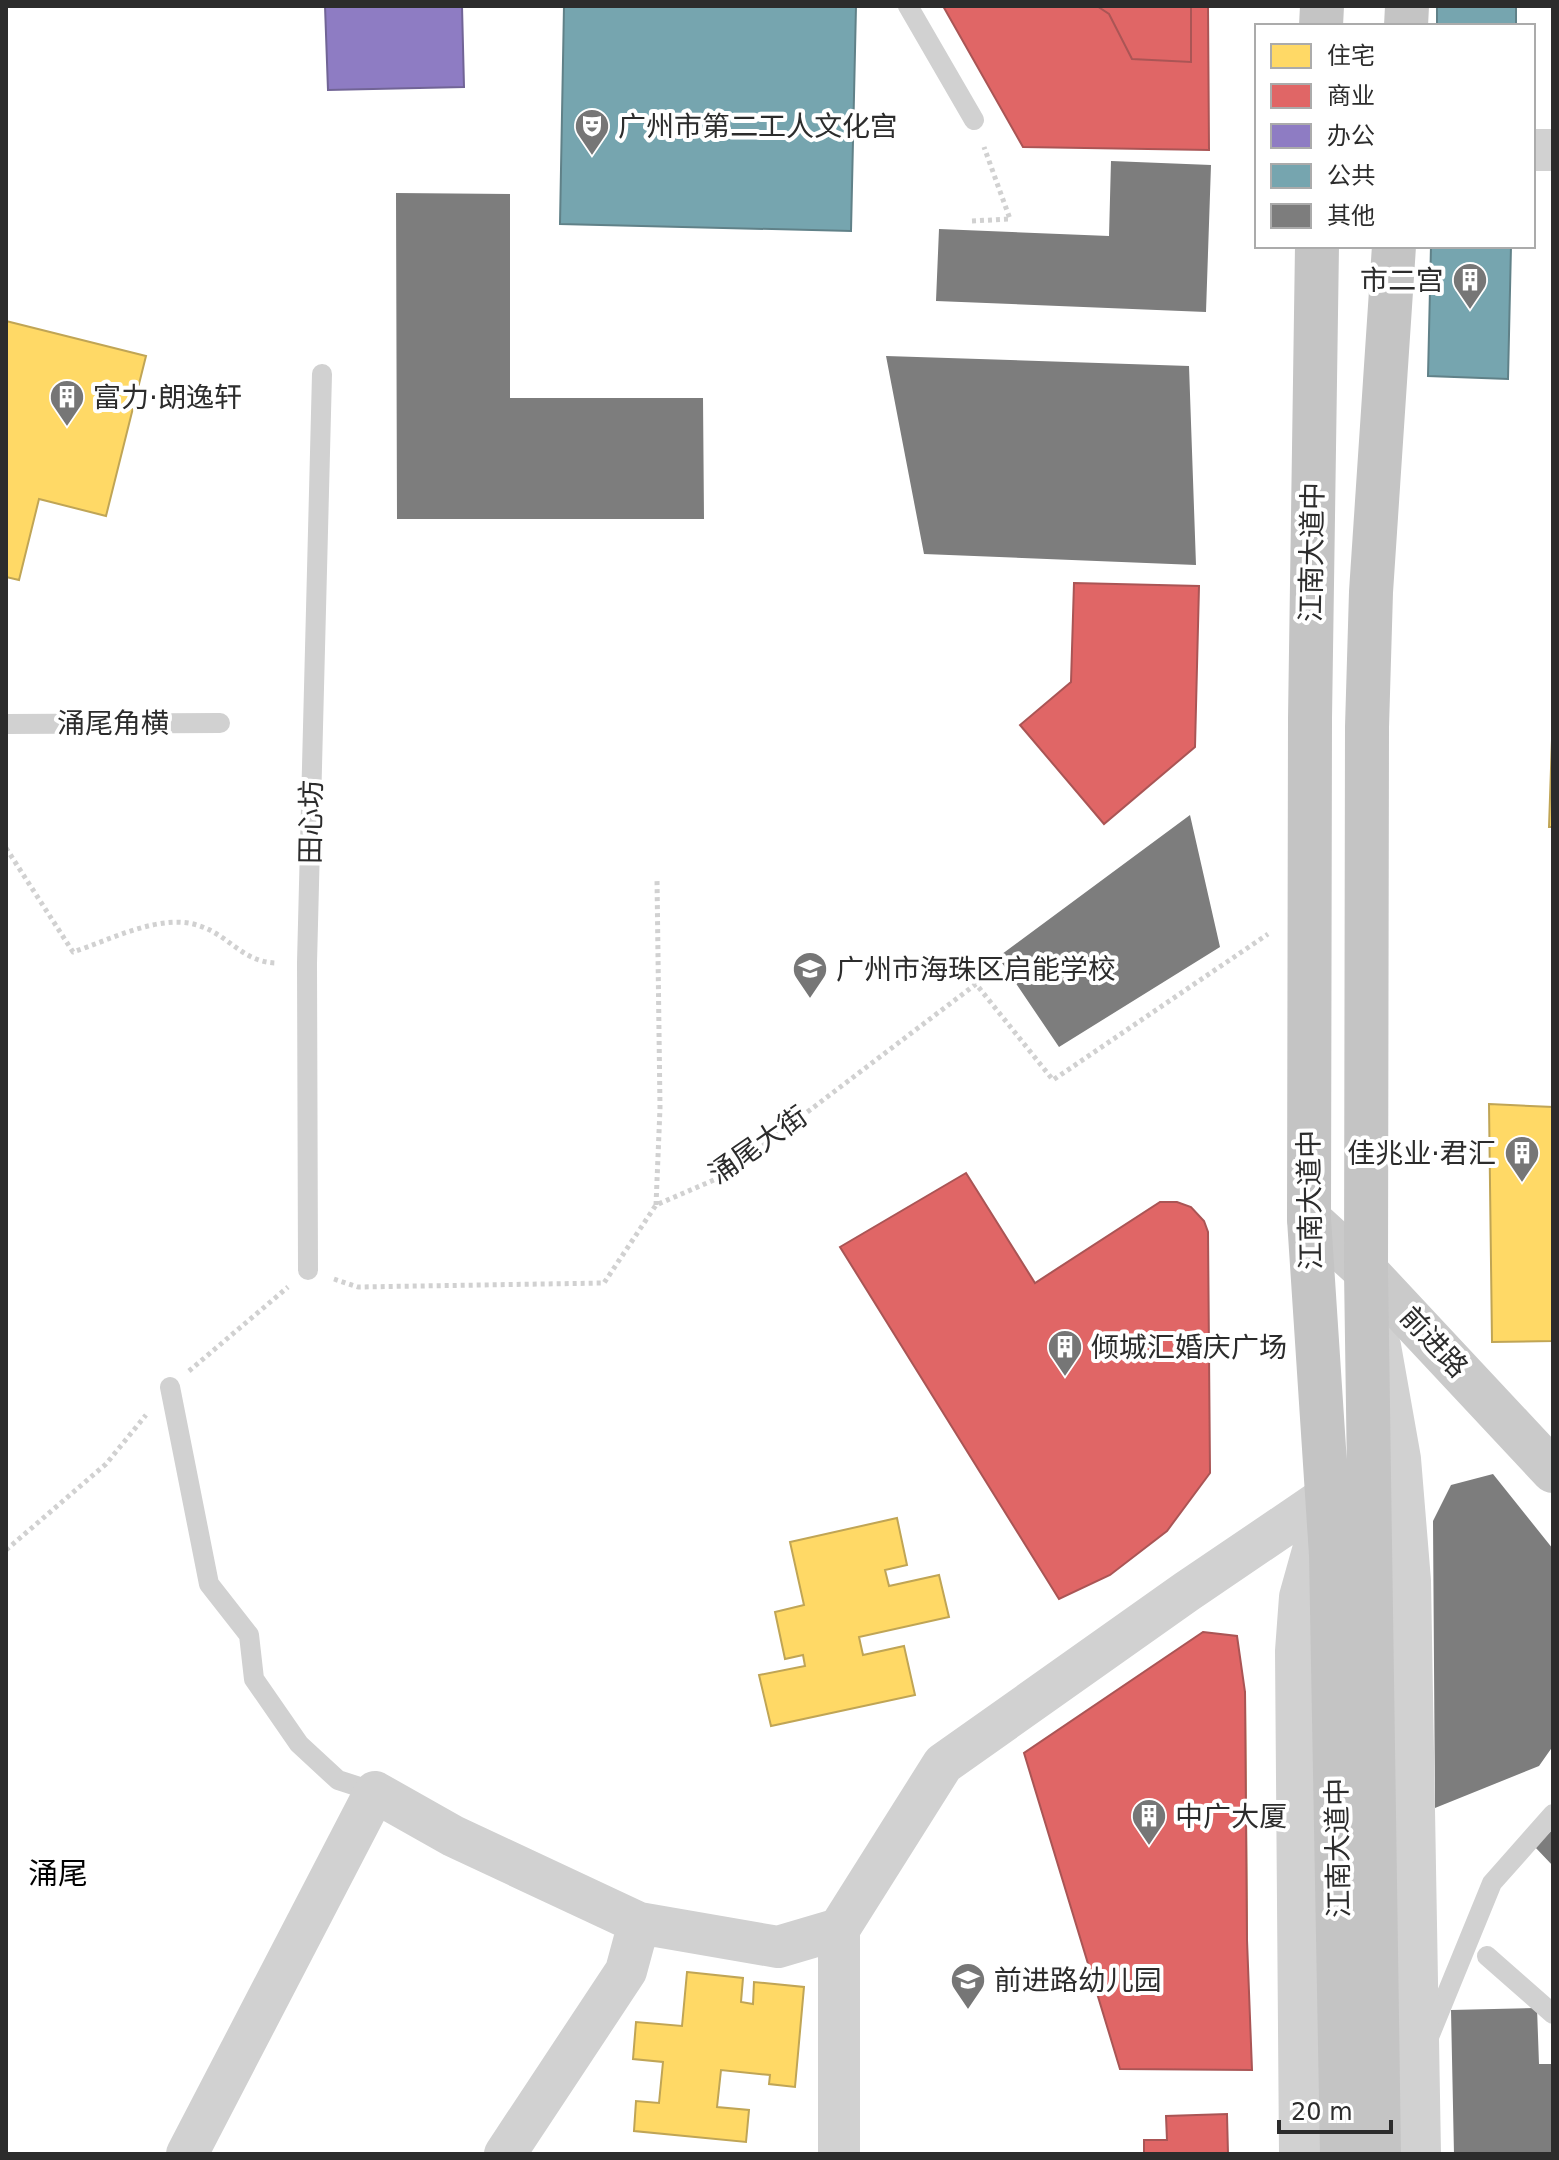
<svg xmlns="http://www.w3.org/2000/svg" width="1559" height="2160" font-family="'DejaVu Sans','Noto Sans SC',sans-serif">
  <style>
    .homes { fill: #ffd966; stroke: #c0a555; stroke-width: 2 }
    .shops { fill: #e06666; stroke: #a55; stroke-width: 2 }
    .offices { fill: #8e7cc3; stroke: #716496; stroke-width: 2 }
    .public { fill: #76a5af; stroke: #608188; stroke-width: 2 }
    .building { fill: #7d7d7d }
    .lines { fill: none; stroke-linecap: round; stroke-linejoin: round }
    .path { stroke: #d1d1d1; stroke-width: 5; stroke-dasharray: 4 4; stroke-linecap: butt }
    .service { stroke: #d1d1d1; stroke-width: 20 }
    .minor { stroke: #d1d1d1; stroke-width: 42 }
    .secondary { stroke: #cacaca; stroke-width: 44 }
    .primary { stroke: #c4c4c4; stroke-width: 44 }
    .labels { text-anchor: middle; dominant-baseline: central; stroke-width: 8; stroke-linejoin: round; paint-order: stroke }
    .poi-label { font-size: 28px; fill: #2c2c2c; stroke: #fff; text-anchor: start }
    .street-label { font-size: 28px; fill: #2c2c2c; stroke: #fff }
    .neighbourhood-label { font-size: 30px; fill: #000; stroke: #fff }
  </style>
  <rect width="100%" height="100%" fill="#fff"/>
  <path class="homes" d="M6,321L146,356L106,516L39,499L19,580L6,577Z
    M1553,710V827H1549Z
    M1489,1104L1553,1107V1341L1492,1342Z
    M897,1518L907,1565L885,1570L889,1586L939,1575L949,1617L859,1637L863,1655L904,1646L915,1695L771,1726L759,1675L805,1666L803,1655L785,1659L775,1612L804,1605L790,1542Z
    M1245,1692L1247,1940H1140V1905L1125,1906V1855L1103,1856V1771H1122L1121,1693Z
    M687,1972L743,1978L741,2002L753,2004L754,1982L804,1987L795,2087L769,2084L770,2075L721,2070L717,2107L749,2110L746,2142L634,2131L636,2101L659,2103L663,2062L633,2059L636,2022L682,2026Z"/>
  <path class="shops" d="M943,6H1208L1209,150L1023,147Z
    M1097,6H1191V62L1132,59L1109,14Z
    M1074,583L1199,586L1195,747L1104,824L1020,725L1071,682Z
    M966,1173L1035,1283L1160,1202H1177L1191,1207L1204,1221L1208,1232L1210,1473L1167,1531L1110,1575L1059,1599L840,1247Z
    M1203,1632L1237,1636L1245,1692L1247,1940L1252,2070L1120,2069L1024,1753Z
    M1227,2114L1228,2154H1144V2140H1167L1166,2116Z"/>
  <path class="offices" d="M325,6H462L464,87L328,90Z"/>
  <path class="public" d="M564,6H856L851,231L560,224Z
    M1437,6H1516V26H1437Z
    M1431,246H1511L1508,379L1428,376Z"/>
  <path class="building" d="M1111,161L1211,165L1206,312L936,301L939,229L1109,236Z
    M396,193L510,194V398H703L704,519H397Z
    M886,356L1189,366L1196,565L924,554Z
    M1190,815L1220,947L1059,1047L998,957Z
    M1493,1474L1553,1549V1746L1539,1766L1435,1808L1433,1521L1451,1485Z
    M1553,1829V1866L1535,1847Z
    M1537,2008L1539,2064H1553V2154H1454L1451,2010Z"/>
  <g class="lines">
    <path class="path" d="M972,221L1010,219L984,147
      M6,848L73,952C110,940 162,912 200,926C230,936 243,963 278,963
      M656,1205L660,1108L657,879
      M334,1279L358,1287L604,1283L656,1205L723,1176L976,984L1053,1080L1268,934
      M189,1371L288,1287
      M6,1550L106,1464L146,1415"/>
    <path class="service" d="M908,6L974,120
      M6,724L220,723
      M308,1270L307,963L322,374
      M170,1387L209,1584L249,1635L254,1679L299,1744L338,1780L375,1792
      M1487,1956L1553,2014
      M1429,2037L1492,1883L1553,1814"/>
    <path class="minor" d="M1533,150H1553
      M1380,1346L1400,1459L1410,1581L1420,2154
      M839,1929V2154
      M187,2154L375,1792L453,1836L639,1923L778,1947L839,1929L943,1764L1186,1592L1329,1495
      M505,2154L626,1971L639,1923
      M1300,2154L1296,1651L1300,1597L1326,1504"/>
    <path class="secondary" d="M1309,1219L1366,1271L1553,1471"/>
    <path class="primary" d="M1321,26L1322,6
      M1406,26L1407,6
      M1317,246L1310,719L1309,1219L1331,1555L1342,2154
      M1379,2154L1366,1271L1367,727L1371,592L1394,246"/>
  </g>
  <defs>
    <symbol id="theatre-pin" viewBox="-11 -11 22 30"><path d="M0 17L-7.5 6A9.5 9.5 0 1 1 7.5 6Z" fill="#767676" stroke="#fff"/><path d="M-5-5.5Q0-4 5-5.5V0Q5 5 0 6Q-5 5-5 0ZM-3.3-2.5H-1v1.5H-3.3ZM1-2.5H3.3v1.5H1ZM-2.8 1Q0 5.5 2.8 1Z" fill="#fff"/></symbol>
    <symbol id="building-pin" viewBox="-11 -11 22 30"><path d="M0 17L-7.5 6A9.5 9.5 0 1 1 7.5 6Z" fill="#767676" stroke="#fff"/><path d="M-4-6H4V6H1V3H-1V6H-4ZM-2.5-4.3h1.7v1.8h-1.7ZM.8-4.3h1.7v1.8H.8ZM-2.5-1h1.7V.8h-1.7ZM.8-1h1.7V.8H.8Z" fill="#fff"/></symbol>
    <symbol id="school-pin" viewBox="-11 -11 22 30"><path d="M0 17L-7.5 6A9.5 9.5 0 1 1 7.5 6Z" fill="#767676" stroke="#fff"/><path d="M0-5L7-2L0 1L-7-2ZM-4 1L0 2.5L4 1V4Q0 6-4 4Z" fill="#fff"/></symbol>
  </defs>
  <g fill-rule="evenodd">
    <use href="#theatre-pin" x="572" y="106" width="40" height="54"/>
    <use href="#building-pin" x="1450" y="260" width="40" height="54"/>
    <use href="#building-pin" x="47" y="377" width="40" height="54"/>
    <use href="#school-pin" x="790" y="949" width="40" height="54"/>
    <use href="#building-pin" x="1502" y="1133" width="40" height="54"/>
    <use href="#building-pin" x="1045" y="1327" width="40" height="54"/>
    <use href="#building-pin" x="1129" y="1796" width="40" height="54"/>
    <use href="#school-pin" x="948" y="1960" width="40" height="54"/>
  </g>
  <g class="labels">
    <g class="poi-label">
      <text x="618" y="126">广州市第二工人文化宫</text>
      <text x="1444" y="280" text-anchor="end">市二宫</text>
      <text x="93" y="397">富力·朗逸轩</text>
      <text x="836" y="969">广州市海珠区启能学校</text>
      <text x="1496" y="1153" text-anchor="end">佳兆业·君汇</text>
      <text x="1091" y="1347">倾城汇婚庆广场</text>
      <text x="1175" y="1816">中广大厦</text>
      <text x="994" y="1980">前进路幼儿园</text>
    </g>
    <g class="street-label">
      <text transform="translate(1312 552) rotate(-89)">江南大道中</text>
      <text x="113" y="723">涌尾角横</text>
      <text transform="translate(311 822) rotate(-89)">田心坊</text>
      <text transform="translate(758 1145) rotate(-35)">涌尾大街</text>
      <text transform="translate(1310 1200) rotate(-91)">江南大道中</text>
      <text transform="translate(1434 1342) rotate(47)">前进路</text>
      <text transform="translate(1338 1848) rotate(-91)">江南大道中</text>
    </g>
    <g class="neighbourhood-label">
      <text x="58" y="1873">涌尾</text>
    </g>
  </g>
  <rect width="1559" height="2160" fill="none" stroke="#2c2c2c" stroke-width="16"/>
  <rect x="1255" y="24" width="280" height="224" fill="#ffffff" stroke="#ababab" stroke-width="2"/>
  <rect x="1271" y="44" width="40" height="24" fill="#ffd966" stroke="#ababab" stroke-width="2"/>
  <text x="1327" y="64" font-size="24" fill="#2c2c2c">住宅</text>
  <rect x="1271" y="84" width="40" height="24" fill="#e06666" stroke="#ababab" stroke-width="2"/>
  <text x="1327" y="104" font-size="24" fill="#2c2c2c">商业</text>
  <rect x="1271" y="124" width="40" height="24" fill="#8e7cc3" stroke="#ababab" stroke-width="2"/>
  <text x="1327" y="144" font-size="24" fill="#2c2c2c">办公</text>
  <rect x="1271" y="164" width="40" height="24" fill="#76a5af" stroke="#ababab" stroke-width="2"/>
  <text x="1327" y="184" font-size="24" fill="#2c2c2c">公共</text>
  <rect x="1271" y="204" width="40" height="24" fill="#7d7d7d" stroke="#ababab" stroke-width="2"/>
  <text x="1327" y="224" font-size="24" fill="#2c2c2c">其他</text>
  <path d="M1279 2120v12h112v-12" fill="none" stroke="#2c2c2c" stroke-width="4"/>
  <text x="1291" y="2120" font-size="24" fill="#2c2c2c" stroke="#ffffff" stroke-width="6" paint-order="stroke">20 m</text>
</svg>
